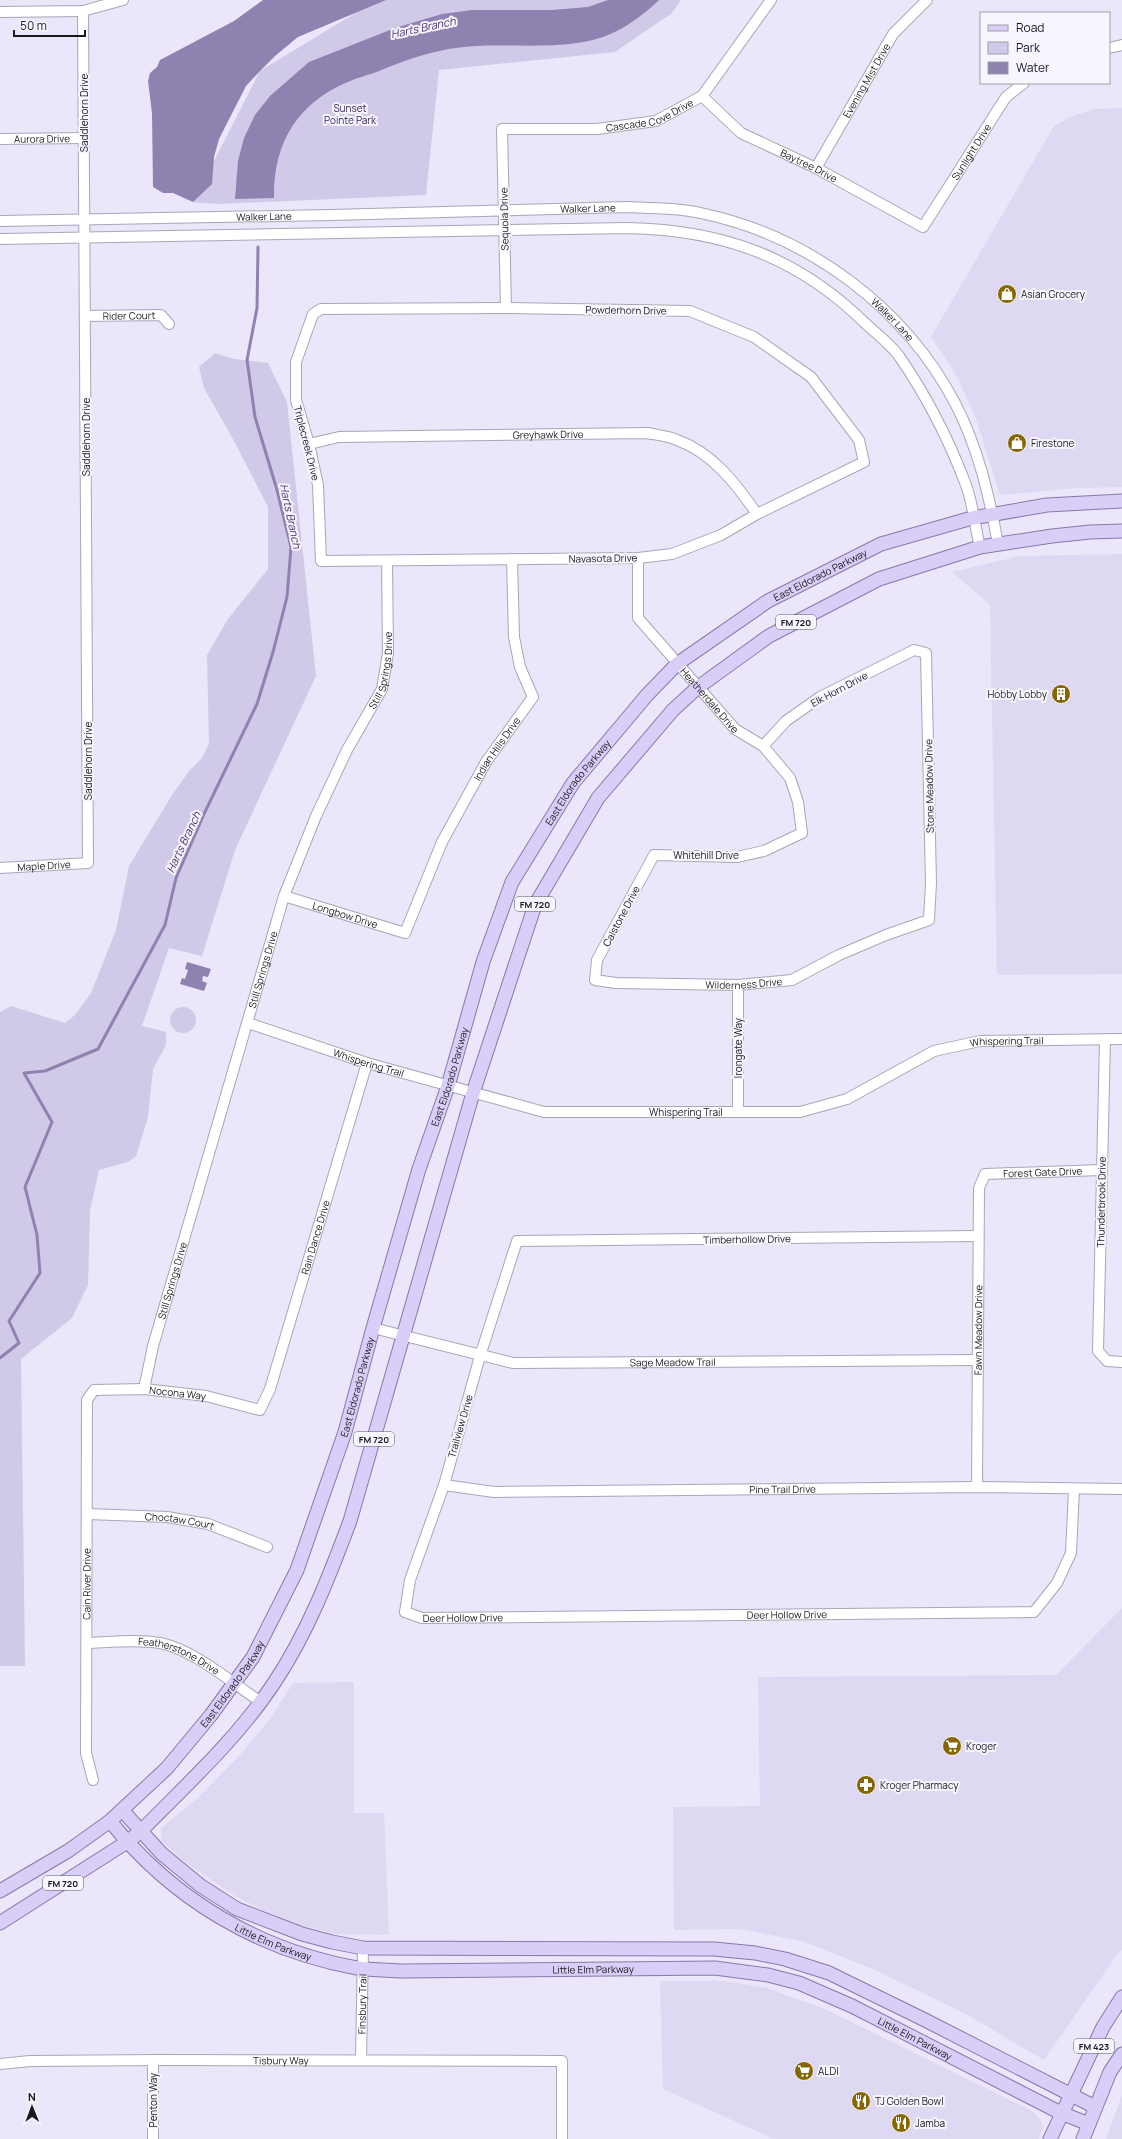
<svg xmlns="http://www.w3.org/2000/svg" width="1122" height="2139" font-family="Manrope,sans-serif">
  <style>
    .built { fill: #ded8f2 }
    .green { fill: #d1c9e8 }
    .water { fill: #8f82b0 }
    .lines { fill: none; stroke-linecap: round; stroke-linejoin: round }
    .stream { stroke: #8f82b0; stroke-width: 3 }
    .minor-casing { stroke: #aaa5b7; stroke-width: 12 }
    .major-casing { stroke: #8679a8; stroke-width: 15 }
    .minor { stroke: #fff; stroke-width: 10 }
    .major { stroke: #d9cef7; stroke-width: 13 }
    .labels { text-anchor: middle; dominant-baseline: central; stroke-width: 4; stroke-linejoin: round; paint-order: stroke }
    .shield { fill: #f7f5fd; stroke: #5d5b62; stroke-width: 1 }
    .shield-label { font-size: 9px; font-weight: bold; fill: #1b1920 }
    .street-label { font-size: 10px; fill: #1b1920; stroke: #f7f5fd }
    .park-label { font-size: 10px; fill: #37225b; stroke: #f7f5fd }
    .poi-label { font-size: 10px; fill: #1b1920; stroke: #f7f5fd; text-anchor: start }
    .water-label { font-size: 11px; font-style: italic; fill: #47336e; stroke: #f7f5fd }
  </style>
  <rect width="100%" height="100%" fill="#ebe6f9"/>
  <path class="built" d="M1122,108V487L1078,488L1000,495L976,419L965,394L955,373L931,337L1054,126L1070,117L1094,109Z
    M1122,554V974L997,975L990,605L952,572L1020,556Z
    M1122,1608V1950L1116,1956L1044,2060L964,2013L875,1970L802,1941L739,1929L674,1930L673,1807L760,1806L758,1677L1056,1675Z
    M354,1682V1813H384L389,1935L336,1934L299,1925L265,1911L235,1896L186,1863L162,1841L161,1837V1828L198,1798L240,1755L270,1719L293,1683Z
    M660,1981H724L767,1988L825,2009L1032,2111L1040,2119L1043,2127L1039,2139H774L663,2089Z
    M1122,2095V2139H1106Z"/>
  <path class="green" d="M377,0H681L672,13L615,52L439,70L426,195L217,204L193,202L260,71Z
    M215,353L234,359L268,363L287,402L316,676L235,850L202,956L169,948L142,1026L166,1032V1045L153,1069L148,1117L136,1156L128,1162L99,1170L90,1211L88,1285L72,1318L21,1359L25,1666H0V1012L11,1006L65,1023L75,1015L91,993L116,930L129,866L172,795L189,771L202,758L209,744L207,655L228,619L268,569V507L233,439L204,388L199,367Z
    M170 1020a13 13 0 1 1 26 0a13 13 0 1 1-26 0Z"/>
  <path class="water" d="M263,0H386L298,37L275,56L260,71L246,86L219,139L214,157L212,184L193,202L173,193H163L153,187L152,113L148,81L150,73L157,67L160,60L234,21Z
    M608,0H659C640,18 618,34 593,40C554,49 514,44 475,46C439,48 407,59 374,73C365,76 356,78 348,82C297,103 273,144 274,198L235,199L238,161L244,138L255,115L270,96L309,62L395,28L442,14L472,10H552L588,7Z
    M187,962L211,969L208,977L203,976L202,981L207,983L204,991L180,984L182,978L185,979L188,970L185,969Z"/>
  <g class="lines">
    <path class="stream" d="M0,1358L19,1343L9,1321L40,1273L37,1235L25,1187L52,1122L24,1073L45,1071L98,1049L165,925L176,878L204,814L257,704L273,652L287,597L291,547L277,490L255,417L247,360L257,308L258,247"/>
    <defs>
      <g id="minor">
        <path d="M0,12L83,11L123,0"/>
        <path d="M1109,48L1122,45"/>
        <path id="s1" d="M702,96L741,133L816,168L923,227L1006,97L1024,83"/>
        <path id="s2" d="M0,139L84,138"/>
        <path id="s3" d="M816,168L893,34L927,0"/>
        <path id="s4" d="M0,221L331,215L627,207C653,208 680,208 705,214C810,237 905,308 955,403C978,447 989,495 998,544"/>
        <path d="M0,239L628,228C723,230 798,257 866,324C877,334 890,344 899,356C926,395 949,440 966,485C973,504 975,527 980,547"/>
        <path d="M506,308L690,311L754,337L811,377L859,440L864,462L757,514L721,535L672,554L638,558L321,561L318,485L309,444L296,400V362L313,314L321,309Z"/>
        <path id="s5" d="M506,308L502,129H597L656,121L702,96L771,0"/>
        <path id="s6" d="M86,316L161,315L169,324"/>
        <path id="s7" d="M309,444L339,437L647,433C657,435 668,436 677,440C713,453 736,484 757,514"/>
        <path id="s8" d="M638,558V618L735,729L763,746L790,778L798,802L802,833L764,851L737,857L654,855L597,960L595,980L616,983L738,985L792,980L839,955L886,935L929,920L931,883L926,653L914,650L820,697L786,721L763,746"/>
        <path id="s9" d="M0,868L88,863L83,11"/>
        <path id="s10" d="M284,896L405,933L442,842L486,762L533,697L520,667L514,637L512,559"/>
        <path id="s11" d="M248,1023L367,1063L544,1112H800L847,1099L934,1051L980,1041L1122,1039"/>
        <path d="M1105,1039L1098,1351L1107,1361L1122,1362"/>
        <path d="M738,1112V985"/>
        <path id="s12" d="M977,1236L517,1241L480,1356L444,1485L410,1580L405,1612L422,1618L1034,1612L1057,1583L1071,1553L1074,1489"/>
        <path id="s13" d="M373,1328L513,1363L977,1360"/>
        <path id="s14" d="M144,1389L153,1346L284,896L316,816L347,750L382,689L388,653L387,561"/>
        <path id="s15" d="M444,1485L494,1492L977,1487L1122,1489"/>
        <path id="s16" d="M977,1487L979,1188L985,1174L1102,1170"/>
        <path id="s17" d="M88,1514L167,1517L208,1524L267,1547"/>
        <path id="s18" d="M87,1643C111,1642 137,1639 160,1643C193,1649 232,1683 261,1702"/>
        <path id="s19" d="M93,1780L86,1753L87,1400L94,1390L144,1389L206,1396L260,1410L270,1389L367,1063"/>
        <path id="s20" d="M361,2059L363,1948"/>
        <path d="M153,2060V2139"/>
        <path id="s21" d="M0,2064L30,2061L159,2060L562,2061V2139"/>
      </g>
      <g id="major">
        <path d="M122,1810L162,1854L201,1886L237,1909L302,1934L332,1942L363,1948L714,1949L755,1953L785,1959L829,1973L925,2020L1095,2107"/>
        <path id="s22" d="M110,1821C172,1899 258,1950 357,1968C372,1970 387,1970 402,1971L715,1968L768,1975L799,1983L852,2006L1061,2113L1089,2124"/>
        <path id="s23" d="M0,1891L68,1851L110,1821L167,1768L211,1715L253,1657L297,1570L345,1432L373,1328L419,1169L448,1086L483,962L512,882L573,783L647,695L677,664L768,601L881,544L972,518L1047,505L1122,501"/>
        <path d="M0,1923L127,1842L140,1832C187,1784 237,1739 274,1683C307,1634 329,1577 350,1521L473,1093L535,905L598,798L673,710L697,688L769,636L879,579L980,547L1052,536L1090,532L1122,531"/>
        <path d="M1050,2139L1103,2027L1122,1997"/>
        <path d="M1083,2139L1110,2072L1122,2054"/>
      </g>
    </defs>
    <use href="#minor" class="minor-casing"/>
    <use href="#major" class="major-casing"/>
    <use href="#minor" class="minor"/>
    <use href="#major" class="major"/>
  </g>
  <defs>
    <symbol id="shop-disc" viewBox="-11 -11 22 22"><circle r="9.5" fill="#866600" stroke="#f7f5fd"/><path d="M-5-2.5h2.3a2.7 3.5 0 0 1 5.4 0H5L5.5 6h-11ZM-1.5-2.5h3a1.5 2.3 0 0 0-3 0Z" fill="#fff"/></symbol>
    <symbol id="building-disc" viewBox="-11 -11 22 22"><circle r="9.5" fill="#866600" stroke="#f7f5fd"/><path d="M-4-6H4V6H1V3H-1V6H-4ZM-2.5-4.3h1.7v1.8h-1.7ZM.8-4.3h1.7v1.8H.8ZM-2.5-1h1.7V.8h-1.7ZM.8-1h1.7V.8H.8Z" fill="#fff"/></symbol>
    <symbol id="supermarket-disc" viewBox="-11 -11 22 22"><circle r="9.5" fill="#866600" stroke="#f7f5fd"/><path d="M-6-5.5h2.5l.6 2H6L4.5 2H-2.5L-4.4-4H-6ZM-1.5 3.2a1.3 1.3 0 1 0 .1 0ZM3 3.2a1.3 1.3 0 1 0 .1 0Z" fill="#fff"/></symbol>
    <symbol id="pharmacy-disc" viewBox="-11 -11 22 22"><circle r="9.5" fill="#866600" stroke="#f7f5fd"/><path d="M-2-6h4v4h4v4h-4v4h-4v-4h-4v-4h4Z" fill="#fff"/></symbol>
    <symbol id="restaurant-disc" viewBox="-11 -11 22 22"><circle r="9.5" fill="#866600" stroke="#f7f5fd"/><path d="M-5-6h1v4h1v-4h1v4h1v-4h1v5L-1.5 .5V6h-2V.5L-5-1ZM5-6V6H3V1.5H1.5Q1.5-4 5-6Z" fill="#fff"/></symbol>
  </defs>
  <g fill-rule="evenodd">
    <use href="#shop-disc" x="996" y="283" width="22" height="22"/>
    <use href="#shop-disc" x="1006" y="432" width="22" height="22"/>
    <use href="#building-disc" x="1050" y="683" width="22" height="22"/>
    <use href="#supermarket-disc" x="941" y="1735" width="22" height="22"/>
    <use href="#pharmacy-disc" x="855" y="1774" width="22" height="22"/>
    <use href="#supermarket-disc" x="793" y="2060" width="22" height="22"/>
    <use href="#restaurant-disc" x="850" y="2090" width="22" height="22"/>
    <use href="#restaurant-disc" x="890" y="2112" width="22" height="22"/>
  </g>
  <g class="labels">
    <g class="shield">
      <rect x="776" y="615" width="40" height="14" rx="3"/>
      <rect x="515" y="897" width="40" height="14" rx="3"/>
      <rect x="354" y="1432" width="40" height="14" rx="3"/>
      <rect x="43" y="1876" width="40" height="14" rx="3"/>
      <rect x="1074" y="2039" width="40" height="14" rx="3"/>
    </g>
    <g class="shield-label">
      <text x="796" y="622">FM 720</text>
      <text x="535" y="904">FM 720</text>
      <text x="374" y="1439">FM 720</text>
      <text x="63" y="1883">FM 720</text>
      <text x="1094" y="2046">FM 423</text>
    </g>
    <g class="street-label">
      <text stroke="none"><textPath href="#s3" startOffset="101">Evening Mist Drive</textPath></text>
      <text transform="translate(84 113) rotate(-90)">Saddlehorn Drive</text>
      <text stroke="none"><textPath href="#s5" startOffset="329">Cascade Cove Drive</textPath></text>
      <text stroke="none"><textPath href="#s2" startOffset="42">Aurora Drive</textPath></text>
      <text stroke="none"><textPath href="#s1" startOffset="348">Sunlight Drive</textPath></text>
      <text stroke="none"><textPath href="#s1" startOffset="129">Baytree Drive</textPath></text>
      <text stroke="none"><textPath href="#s4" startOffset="588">Walker Lane</textPath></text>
      <text stroke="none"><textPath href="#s4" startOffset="264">Walker Lane</textPath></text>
      <text transform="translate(504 219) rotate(-91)">Sequoia Drive</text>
      <text transform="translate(626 310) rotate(1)">Powderhorn Drive</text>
      <text stroke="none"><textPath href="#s6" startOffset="43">Rider Court</textPath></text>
      <text stroke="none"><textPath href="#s4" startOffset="924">Walker Lane</textPath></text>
      <text stroke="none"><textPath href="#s7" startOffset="240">Greyhawk Drive</textPath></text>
      <text transform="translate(86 437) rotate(-90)">Saddlehorn Drive</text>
      <text transform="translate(307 443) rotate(76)">Triplecreek Drive</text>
      <text transform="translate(603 558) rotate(-1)">Navasota Drive</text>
      <text stroke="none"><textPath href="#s23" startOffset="1611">East Eldorado Parkway</textPath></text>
      <text stroke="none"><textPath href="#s14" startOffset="760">Still Springs Drive</textPath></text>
      <text transform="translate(839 689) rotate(-28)">Elk Horn Drive</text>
      <text stroke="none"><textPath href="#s8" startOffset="169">Heatherdale Drive</textPath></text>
      <text stroke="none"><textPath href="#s10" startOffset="333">Indian Hills Drive</textPath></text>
      <text transform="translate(88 761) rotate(-90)">Saddlehorn Drive</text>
      <text stroke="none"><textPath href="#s23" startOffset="1287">East Eldorado Parkway</textPath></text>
      <text transform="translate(929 786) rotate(-91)">Stone Meadow Drive</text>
      <text x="706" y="855">Whitehill Drive</text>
      <text stroke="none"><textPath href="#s9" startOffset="44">Maple Drive</textPath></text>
      <text stroke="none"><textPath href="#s10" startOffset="64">Longbow Drive</textPath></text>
      <text transform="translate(621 916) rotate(-62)">Calstone Drive</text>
      <text stroke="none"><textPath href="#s14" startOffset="436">Still Springs Drive</textPath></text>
      <text stroke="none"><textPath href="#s8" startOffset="780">Wilderness Drive</textPath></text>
      <text stroke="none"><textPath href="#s11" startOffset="787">Whispering Trail</textPath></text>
      <text transform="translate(738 1048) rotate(-90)">Irongate Way</text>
      <text stroke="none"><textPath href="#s11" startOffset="127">Whispering Trail</textPath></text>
      <text stroke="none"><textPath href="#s23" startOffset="963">East Eldorado Parkway</textPath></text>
      <text stroke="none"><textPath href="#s11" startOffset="451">Whispering Trail</textPath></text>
      <text stroke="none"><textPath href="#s16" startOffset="372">Forest Gate Drive</textPath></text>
      <text transform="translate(1101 1202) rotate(-89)">Thunderbrook Drive</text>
      <text stroke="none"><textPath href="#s19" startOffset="743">Rain Dance Drive</textPath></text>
      <text transform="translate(747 1239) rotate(-1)">Timberhollow Drive</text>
      <text stroke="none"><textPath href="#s14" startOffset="112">Still Springs Drive</textPath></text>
      <text stroke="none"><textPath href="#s16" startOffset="157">Fawn Meadow Drive</textPath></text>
      <text stroke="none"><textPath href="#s13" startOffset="304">Sage Meadow Trail</textPath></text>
      <text stroke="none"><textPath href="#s23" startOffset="639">East Eldorado Parkway</textPath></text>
      <text stroke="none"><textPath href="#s19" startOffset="477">Nocona Way</textPath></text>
      <text transform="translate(460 1426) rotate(-74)">Trailview Drive</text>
      <text stroke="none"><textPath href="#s15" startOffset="339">Pine Trail Drive</textPath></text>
      <text stroke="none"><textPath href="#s17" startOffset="92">Choctaw Court</textPath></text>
      <text stroke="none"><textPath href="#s19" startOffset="197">Cain River Drive</textPath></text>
      <text stroke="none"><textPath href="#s12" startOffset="1231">Deer Hollow Drive</textPath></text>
      <text stroke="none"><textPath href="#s12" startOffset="907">Deer Hollow Drive</textPath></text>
      <text stroke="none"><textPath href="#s18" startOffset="95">Featherstone Drive</textPath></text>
      <text stroke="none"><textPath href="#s23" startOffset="315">East Eldorado Parkway</textPath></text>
      <text stroke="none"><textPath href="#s22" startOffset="206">Little Elm Parkway</textPath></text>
      <text stroke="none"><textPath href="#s22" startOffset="530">Little Elm Parkway</textPath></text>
      <text stroke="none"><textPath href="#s20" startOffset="55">Finsbury Trail</textPath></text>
      <text stroke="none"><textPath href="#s22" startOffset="866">Little Elm Parkway</textPath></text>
      <text stroke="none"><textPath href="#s21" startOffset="281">Tisbury Way</textPath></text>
      <text transform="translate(153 2100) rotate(-90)">Penton Way</text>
    </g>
    <g class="park-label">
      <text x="350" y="108">Sunset<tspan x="350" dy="12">Pointe Park</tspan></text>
    </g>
    <g class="poi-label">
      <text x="1021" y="294">Asian Grocery</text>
      <text x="1031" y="443">Firestone</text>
      <text x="1047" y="694" text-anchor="end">Hobby Lobby</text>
      <text x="966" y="1746">Kroger</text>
      <text x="880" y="1785">Kroger Pharmacy</text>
      <text x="818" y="2071">ALDI</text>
      <text x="875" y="2101">TJ Golden Bowl</text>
      <text x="915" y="2123">Jamba</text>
    </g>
    <g class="water-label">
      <text transform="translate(423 27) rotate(-12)">Harts Branch</text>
      <text transform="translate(291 516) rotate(78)">Harts Branch</text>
      <text transform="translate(183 842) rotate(-65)">Harts Branch</text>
    </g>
  </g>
  <rect x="980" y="12" width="130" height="72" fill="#f7f5fd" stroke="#9f9da5"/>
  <rect x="988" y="25" width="20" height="6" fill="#d9cef7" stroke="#9f9da5"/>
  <text x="1016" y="32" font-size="12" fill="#1b1920">Road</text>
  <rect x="988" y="42" width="20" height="12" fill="#d1c9e8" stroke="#9f9da5"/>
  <text x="1016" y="52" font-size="12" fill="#1b1920">Park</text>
  <rect x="988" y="62" width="20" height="12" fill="#8f82b0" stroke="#9f9da5"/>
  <text x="1016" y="72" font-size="12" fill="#1b1920">Water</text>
  <g transform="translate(32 2107) rotate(359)" stroke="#f7f5fd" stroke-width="3" paint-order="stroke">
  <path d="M0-3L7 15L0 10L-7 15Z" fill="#1b1920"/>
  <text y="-6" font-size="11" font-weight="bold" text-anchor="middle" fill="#1b1920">N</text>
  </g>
  <path d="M14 30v6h71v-6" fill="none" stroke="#1b1920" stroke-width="2"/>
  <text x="20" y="30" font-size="12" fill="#1b1920" stroke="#f7f5fd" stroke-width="3" paint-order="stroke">50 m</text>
</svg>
